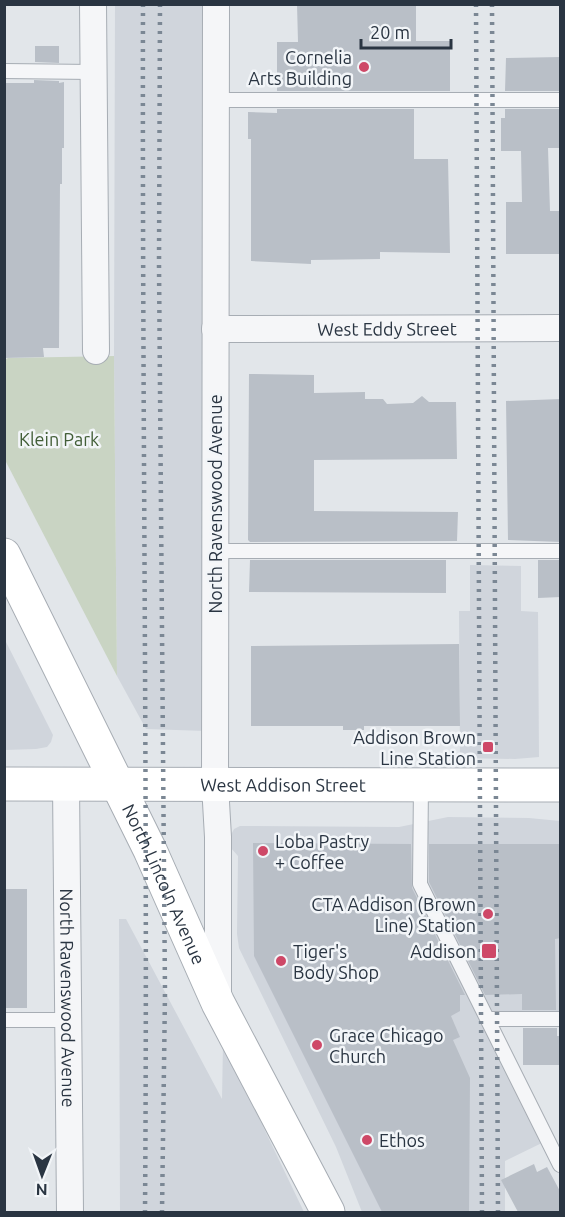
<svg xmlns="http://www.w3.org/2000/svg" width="565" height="1217" font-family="Ubuntu,sans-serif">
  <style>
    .built { fill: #d0d5dc }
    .green { fill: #c9d4c3 }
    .building { fill: #b9bfc7 }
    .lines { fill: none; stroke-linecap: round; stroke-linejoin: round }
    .lane-casing { stroke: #a7adb4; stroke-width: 16 }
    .street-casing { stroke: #a7adb4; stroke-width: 28 }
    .secondary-casing { stroke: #a7adb4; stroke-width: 35 }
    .lane { stroke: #f5f6f8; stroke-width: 14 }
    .street { stroke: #f5f6f8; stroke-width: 26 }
    .secondary { stroke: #fff; stroke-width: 33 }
    .rail { stroke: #7b8794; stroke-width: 4.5; stroke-dasharray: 3 6; stroke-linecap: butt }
    .poi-dot { fill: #ce4867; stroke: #f2f5f8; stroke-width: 2 }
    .labels { text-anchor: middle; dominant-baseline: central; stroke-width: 5; stroke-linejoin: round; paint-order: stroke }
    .poi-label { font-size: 18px; fill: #2a3542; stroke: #f2f5f8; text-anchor: end }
    .street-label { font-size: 18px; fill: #2a3542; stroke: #f2f5f8 }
    .park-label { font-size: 18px; fill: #425e37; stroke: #f2f5f8 }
  </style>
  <rect width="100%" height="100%" fill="#e2e6ea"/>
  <path class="built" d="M115,5H205L206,731L146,729L117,676L114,356Z
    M470,565L521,566V611L538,612L539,757L515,759L460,758L459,611H470Z
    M4,638L53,735L51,742L47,747L36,749L5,750Z
    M448,817L529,818L560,821V1019H489L548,1140L505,1161V1212H362L336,1147L239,948L237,934L238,856L230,847V837L234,829L240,826L399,827Z
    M119,919H126L222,1099L223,1043L304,1212H120Z"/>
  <path class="green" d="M114,356L117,676L5,460L4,360L8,358Z"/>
  <path class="building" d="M297,4H416V41H450V91H277V42H298Z
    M35,46H59V63L35,62Z
    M561,57V91H505L506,58Z
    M34,80L59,81V83L64,82V148H62V184H60L59,348H43L44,357L4,358V83H34Z
    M277,109H414V159H448L450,253L380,252V259L311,260V264L251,261V139H248V112L277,113Z
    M505,109H561V148H548L550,211H561V254H506V202H522L521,151H501V118H505Z
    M249,374L314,375V393L365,392V399H383L387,404L413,403L422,396L429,402H456L457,459L314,460V511L458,512L457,541L250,542L248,540Z
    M561,399V542L508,540L506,401Z
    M250,560H446V593L249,592Z
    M538,560H561V597L538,598Z
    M459,644L460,726H364V730H343V726H251V646Z
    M253,843L411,844L412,888L465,995H460V1011L451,1016L460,1037L453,1040L470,1078L469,1212H382L254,956Z
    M429,844H561V938L555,939L556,1010H522V994L485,995L429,882Z
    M4,889H27V1008H4Z
    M523,1028H557V1036H561V1065H523Z
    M534,1164L537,1172L547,1167L561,1193V1212H518L501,1180Z"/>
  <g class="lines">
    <defs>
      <path id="lane" d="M4,71L93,72
        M215,100H560
        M215,551H560
        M421,785L420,884L560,1165
        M488,1019H560
        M4,1020H69"/>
      <g id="street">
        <path d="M93,4L96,351"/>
        <path d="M216,4L215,785L218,837V996"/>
        <path id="s1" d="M215,329L560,328"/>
        <path id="s2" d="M66,784L70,1212"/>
      </g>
      <g id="secondary">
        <path id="s3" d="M4,555L150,850L218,1003L328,1212"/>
        <path id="s4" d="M4,784L560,785"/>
      </g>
    </defs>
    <use href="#lane" class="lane-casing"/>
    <use href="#street" class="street-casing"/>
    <use href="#secondary" class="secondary-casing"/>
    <use href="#lane" class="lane"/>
    <use href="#street" class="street"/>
    <use href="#secondary" class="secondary"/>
    <path class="rail" d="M143,4C142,407 148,810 145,1212
      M160,4L159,265L165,993L162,1212
      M476,4L482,1212
      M492,4L498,1212"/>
  </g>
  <g class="poi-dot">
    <circle cx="364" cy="67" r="6"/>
    <rect x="482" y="741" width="12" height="12" rx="3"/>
    <circle cx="263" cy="851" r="6"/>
    <circle cx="488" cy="914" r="6"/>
    <rect x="481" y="943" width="16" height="16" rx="3"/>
    <circle cx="281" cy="961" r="6"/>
    <circle cx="317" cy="1045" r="6"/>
    <circle cx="367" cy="1140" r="6"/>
  </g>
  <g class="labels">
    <g class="poi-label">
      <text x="352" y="57">Cornelia<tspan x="352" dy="21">Arts Building</tspan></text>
      <text x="476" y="737">Addison Brown<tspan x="476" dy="21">Line Station</tspan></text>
      <text x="275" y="841" text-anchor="start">Loba Pastry<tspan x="275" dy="21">+ Coffee</tspan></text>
      <text x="476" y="904">CTA Addison (Brown<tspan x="476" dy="21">Line) Station</tspan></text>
      <text x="293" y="951" text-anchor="start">Tiger's<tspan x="293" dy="21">Body Shop</tspan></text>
      <text x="476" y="951">Addison</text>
      <text x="329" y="1035" text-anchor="start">Grace Chicago<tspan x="329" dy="21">Church</tspan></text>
      <text x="379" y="1140" text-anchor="start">Ethos</text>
    </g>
    <g class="street-label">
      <text stroke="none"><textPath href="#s1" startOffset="172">West Eddy Street</textPath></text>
      <text transform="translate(215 504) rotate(-90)">North Ravenswood Avenue</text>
      <text stroke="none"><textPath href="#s4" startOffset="279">West Addison Street</textPath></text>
      <text stroke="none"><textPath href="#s3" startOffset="366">North Lincoln Avenue</textPath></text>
      <text stroke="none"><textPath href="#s2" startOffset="214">North Ravenswood Avenue</textPath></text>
    </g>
    <g class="park-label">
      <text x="59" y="439">Klein Park</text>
    </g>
  </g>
  <rect width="565" height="1217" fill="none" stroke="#2a3542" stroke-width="12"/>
  <g transform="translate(42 1175) rotate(181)" stroke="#f2f5f8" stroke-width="4.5" paint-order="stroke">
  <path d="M0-4.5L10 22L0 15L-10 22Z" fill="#2a3542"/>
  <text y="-9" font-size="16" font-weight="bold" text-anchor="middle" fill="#2a3542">N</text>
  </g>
  <path d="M361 39v9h90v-9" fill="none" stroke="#2a3542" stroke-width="3"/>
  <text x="370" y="39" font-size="18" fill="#2a3542" stroke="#f2f5f8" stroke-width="4.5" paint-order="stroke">20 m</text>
</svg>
